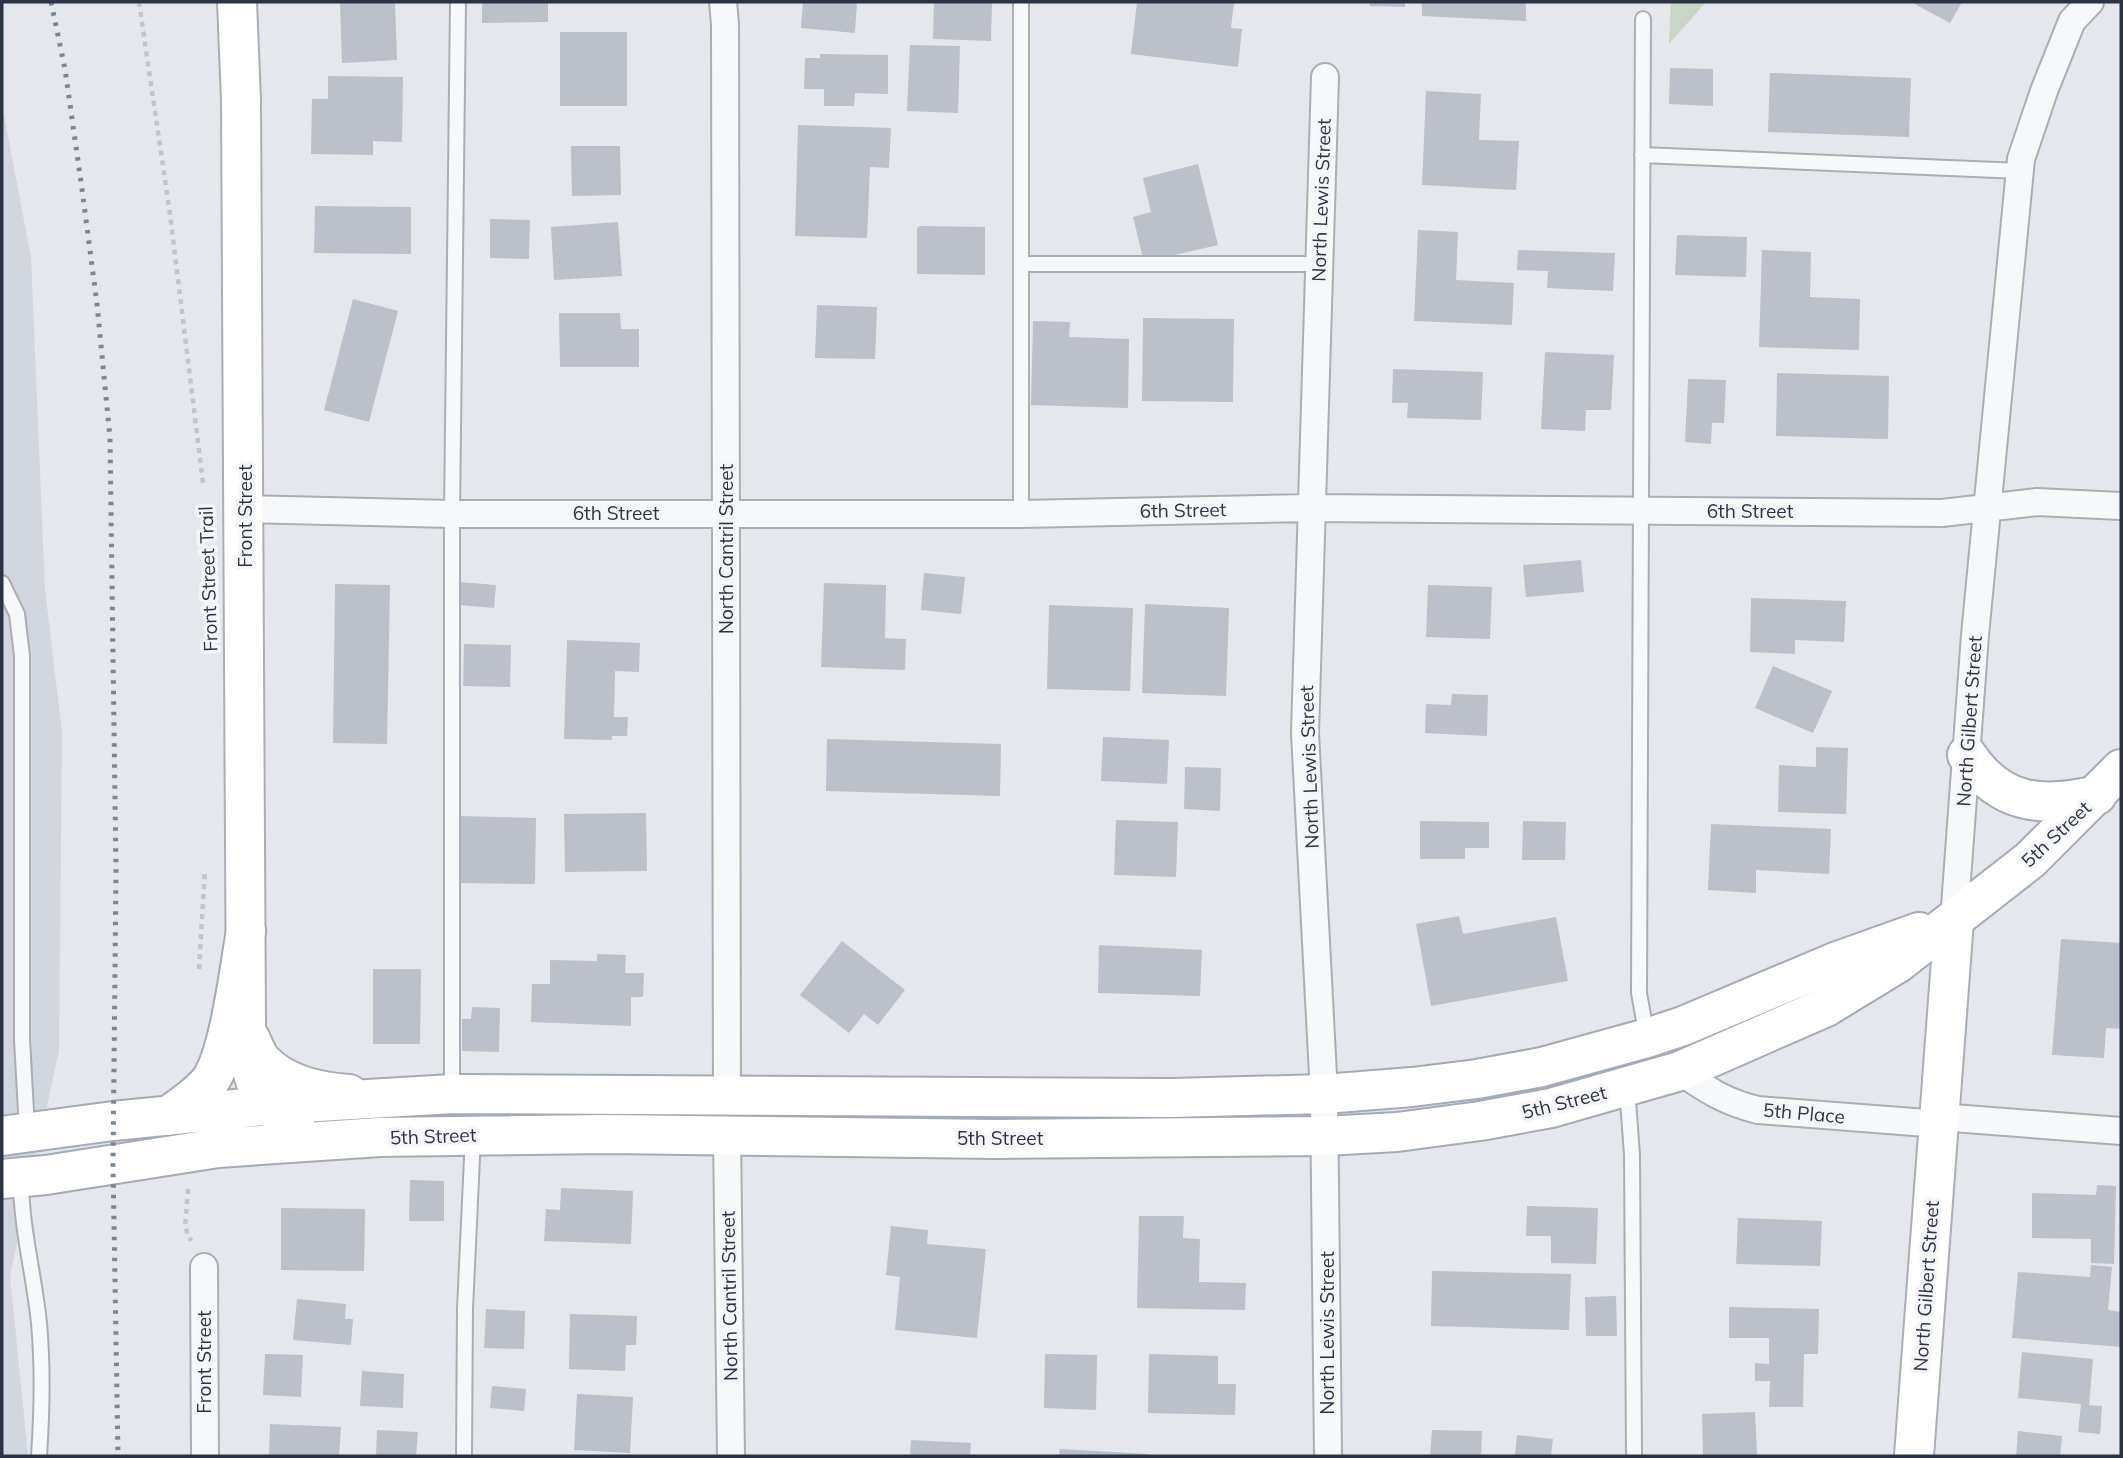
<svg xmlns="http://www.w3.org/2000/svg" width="2123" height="1458" font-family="Mulish,sans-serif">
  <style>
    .built { fill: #d2d6de }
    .green { fill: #c9d6c5 }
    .building { fill: #bbc0ca }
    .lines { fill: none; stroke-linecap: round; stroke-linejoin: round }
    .lane-casing { stroke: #a9aeb7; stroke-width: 18 }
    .street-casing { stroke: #a9aeb7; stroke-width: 30 }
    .secondary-casing { stroke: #a9aeb7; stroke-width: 42 }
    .primary-casing { stroke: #a3abb8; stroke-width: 42 }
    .path { stroke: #c2c5cb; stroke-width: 4.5; stroke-dasharray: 5 5; stroke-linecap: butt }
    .lane { stroke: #f7f8fa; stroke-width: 14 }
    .street { stroke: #f7f8fa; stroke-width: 26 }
    .secondary { stroke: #fff; stroke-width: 38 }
    .primary { stroke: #fff; stroke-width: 38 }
    .rail { stroke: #7d8696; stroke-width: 5; stroke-dasharray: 3.5 7; stroke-linecap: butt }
    .labels { text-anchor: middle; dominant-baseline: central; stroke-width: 7; stroke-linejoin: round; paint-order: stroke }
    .street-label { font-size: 19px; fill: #2b3445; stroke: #f4f6f9 }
  </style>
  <rect width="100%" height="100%" fill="#e4e7ec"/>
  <path class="built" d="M2,105L31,257L45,590L62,732L59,1051L10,1276L28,1456H2Z"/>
  <path class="green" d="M1671,2H1706L1669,44Z"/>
  <path class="building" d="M340,2H395L397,60L342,63Z
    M482,2H548V22L482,23Z
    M803,2H857L855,33L801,28Z
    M934,2H992L991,41L933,39Z
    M1137,2H1234L1231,28L1242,29L1238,67L1131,54Z
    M1370,2H1405V7L1370,6Z
    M1422,2H1526V21L1422,16Z
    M1911,2H1962L1950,23Z
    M560,32H627V106H560Z
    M910,45L960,46L958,113L907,111Z
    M820,54L888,55V94L855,93L854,106H824V89H804L805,58H820Z
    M1670,68L1713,69V106L1669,104Z
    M1770,73L1911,78L1909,137L1768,132Z
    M328,76L403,77L402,142L373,141V155L311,154L312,99H328Z
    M1426,91L1481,94L1479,140L1519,141L1516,190L1422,185Z
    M798,125L891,128L889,168L870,167L867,238L795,236Z
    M571,146H620L621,195L572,196Z
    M1198,164L1218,245L1144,262L1133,217L1151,212L1143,178Z
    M315,206L411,207V254L314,253Z
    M490,219L530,220L529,259L490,258Z
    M618,222L622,276L554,280L551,227Z
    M920,226L985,227V275L917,274V228Z
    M1418,230L1458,232L1456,280L1514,283L1512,325L1414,321Z
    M1677,235L1747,237L1746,277L1675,275Z
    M1518,250L1615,253L1613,291L1547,288L1548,271L1517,270Z
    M1762,250L1811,252L1810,297L1860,299L1859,350L1759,347Z
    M353,299L398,311L369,422L324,410Z
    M817,305L877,307L875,359L815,358Z
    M559,313H620L621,329H639V367H560Z
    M1143,318L1234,319L1233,402L1142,401Z
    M1033,321L1070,322L1069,337L1129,339L1128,408L1031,405Z
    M1545,352L1614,355L1611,410H1586L1585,431L1541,429Z
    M1393,369L1483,372L1481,420L1407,418L1408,403H1392Z
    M1777,373L1889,376L1888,439L1776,436Z
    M1688,379L1726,380L1724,423H1712L1711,444L1685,442Z
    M1581,560L1584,592L1526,597L1523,565Z
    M924,573L965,577L961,614L921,610Z
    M460,582L496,585L494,608L459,605Z
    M824,583L886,585L885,638L906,639L905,670L821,667Z
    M335,584L390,585L387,744L333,743Z
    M1428,585L1492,587L1490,639L1426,637Z
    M1751,598L1846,601L1844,642L1795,640V654L1750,652Z
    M1145,604L1229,608L1226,696L1142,693Z
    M1049,605L1133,608L1130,691L1047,689Z
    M567,640L640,643L639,672L615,671L614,717H628L627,736H612V740L564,739Z
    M464,644L511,645L510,687L463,686Z
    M1773,666L1832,691L1813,733L1755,708Z
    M1452,694L1488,695L1487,736L1425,733L1426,704L1451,705Z
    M1103,737L1169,740L1167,784L1101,781Z
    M827,739L1001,744L1000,796L826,791Z
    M1816,747L1848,748L1846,814L1778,812L1779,765L1816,767Z
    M1185,767L1221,768L1220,811L1184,809Z
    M646,813L647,871L565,872L564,814Z
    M459,816L536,818L535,884L458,883Z
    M1116,820L1178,822L1176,877L1114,875Z
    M1420,821L1489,822V848H1465V859H1420Z
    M1523,821L1566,822L1565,860H1522Z
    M1711,824L1831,829L1829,874L1756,870V893L1708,890Z
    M1459,916L1463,934L1556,917L1568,981L1431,1006L1416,924Z
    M2061,939L2121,943V1029L2106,1028L2104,1058L2052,1055Z
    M842,941L905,990L878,1025L864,1014L849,1033L800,995Z
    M1099,945L1202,950L1200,996L1098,993Z
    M597,954L626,955L625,973H644L643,997H631V1026L531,1022L532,984H550V960L597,961Z
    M373,969H421L420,1044H373Z
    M472,1007L500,1008L499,1052L462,1051V1019H471Z
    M410,1180L444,1181V1221H409Z
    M2097,1185L2116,1186L2114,1264L2091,1263V1239L2032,1238V1193L2096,1195Z
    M561,1188L633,1191L631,1244L544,1241L546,1209L560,1210Z
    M1527,1206L1598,1208L1596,1264L1551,1263V1236H1526Z
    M281,1208L365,1209L364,1271L281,1270Z
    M1139,1216H1184L1183,1238L1200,1239L1199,1282L1246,1283L1245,1310L1137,1308Z
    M1738,1218L1822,1221L1820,1266L1736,1264Z
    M891,1226L928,1230L927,1244L986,1249L977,1338L895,1330L900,1277L886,1275Z
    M2091,1265L2112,1267L2108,1310L2121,1312V1347L2012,1338L2018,1272L2090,1277Z
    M1432,1271L1571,1274L1569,1330L1431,1326Z
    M1616,1296L1617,1336H1586L1585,1297Z
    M297,1299L346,1304L345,1319H353L351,1345L293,1340Z
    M1729,1307L1819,1309L1818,1354H1804L1803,1407H1769L1770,1381H1755V1363L1769,1364V1338H1729Z
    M486,1309L525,1311L524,1349L484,1348Z
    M570,1314L637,1316L636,1345H626L625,1371L569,1369Z
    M2022,1352L2093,1359L2089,1405L2102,1406L2100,1434L2078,1432L2081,1404L2018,1398Z
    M265,1354L303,1355L301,1397L263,1395Z
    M1045,1354L1097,1355L1096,1410L1044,1408Z
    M1149,1354L1218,1356V1384H1236L1235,1415L1148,1413Z
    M362,1371L404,1374L403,1408L360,1406Z
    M492,1386L526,1389L524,1411L490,1408Z
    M577,1394L633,1397L630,1453L574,1450Z
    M1755,1412L1757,1455L1703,1456L1702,1414Z
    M270,1424L341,1427L339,1456H269Z
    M377,1430L418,1432L416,1456H376Z
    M1432,1430L1482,1431L1481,1456H1430Z
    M2018,1431L2062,1436L2060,1456H2016Z
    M1517,1435L1553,1439L1551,1456H1515Z
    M911,1440L971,1443L970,1456H910Z
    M1060,1449L1148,1454V1456H1059Z"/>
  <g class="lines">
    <defs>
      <path id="lane" d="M1021,2V514
        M1643,19L1639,993L1647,1037
        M1642,155L2020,171
        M1021,264H1319
        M2,583L17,614L22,656V1039L27,1130
        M1627,1087L1632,1155L1634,1456
        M452,1092V514L458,2
        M21,1179C21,1228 34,1274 39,1323C43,1367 42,1412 39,1456
        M464,1456L465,1309L473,1136"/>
      <path id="street" d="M723,2L725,24L727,1096
        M1325,77L1305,733L1324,1094L1328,1456
        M245,509L452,514H1021L1312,508L1942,513L2037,502L2121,506
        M1954,920L1975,635L2021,159L2044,91L2072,21L2090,2
        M1680,1071C1707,1090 1725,1102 1758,1110L1939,1124
        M1940,1117L2121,1131
        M727,1135L731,1456
        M204,1267L205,1456"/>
      <path id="secondary" d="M237,2L241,100L246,1030C251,1071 253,1104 295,1123
        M250,1038C254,1046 257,1056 263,1062C285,1085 319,1092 349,1094
        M1914,1456L1954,920"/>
      <path id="primary" d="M1967,755C2000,805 2042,808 2097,795
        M168,1116C183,1105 199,1095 210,1081C230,1052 239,969 246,931
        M2,1136L113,1121L284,1104L452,1094L1172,1098L1324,1094L1412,1087L1477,1079L1542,1067L1647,1038L1683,1026L1835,962L1919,932
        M2,1179L46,1175L218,1148L380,1137L607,1134L995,1139L1325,1136L1397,1132L1480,1121L1551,1108L1680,1071L1826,1007L1898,963L2030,860L2121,769"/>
    </defs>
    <use href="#lane" class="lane-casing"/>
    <use href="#street" class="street-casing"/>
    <use href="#secondary" class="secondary-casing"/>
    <use href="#primary" class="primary-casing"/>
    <path class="path" d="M139,2L170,214L203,483
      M199,969L205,869
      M188,1189L185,1227L191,1241"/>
    <use href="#lane" class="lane"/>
    <use href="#street" class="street"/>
    <use href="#secondary" class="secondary"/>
    <use href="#primary" class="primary"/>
    <path class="rail" d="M51,2L65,69L82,189L97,304L110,438L116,871L113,1165L118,1456"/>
  </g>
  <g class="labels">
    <g class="street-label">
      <text transform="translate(1321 200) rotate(-88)">North Lewis Street</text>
      <text transform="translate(1183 510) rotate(-1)">6th Street</text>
      <text x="1750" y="511">6th Street</text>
      <text x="616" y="513">6th Street</text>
      <text transform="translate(245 516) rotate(-90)">Front Street</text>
      <text transform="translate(726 549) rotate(-90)">North Cantril Street</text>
      <text transform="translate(208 579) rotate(-92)">Front Street Trail</text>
      <text transform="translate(1969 721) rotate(-86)">North Gilbert Street</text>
      <text transform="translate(1309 767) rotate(-92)">North Lewis Street</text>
      <text transform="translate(2056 834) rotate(-43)">5th Street</text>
      <text transform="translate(1564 1102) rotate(-14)">5th Street</text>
      <text transform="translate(1804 1113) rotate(5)">5th Place</text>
      <text transform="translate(433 1136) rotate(-2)">5th Street</text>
      <text x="1000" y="1138">5th Street</text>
      <text transform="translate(1926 1286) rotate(-86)">North Gilbert Street</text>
      <text transform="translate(729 1296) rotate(-91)">North Cantril Street</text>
      <text transform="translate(1327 1333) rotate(-90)">North Lewis Street</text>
      <text transform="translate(204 1362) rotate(-90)">Front Street</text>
    </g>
  </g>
  <rect width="2123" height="1458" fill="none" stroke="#2b3445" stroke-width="7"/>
</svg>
